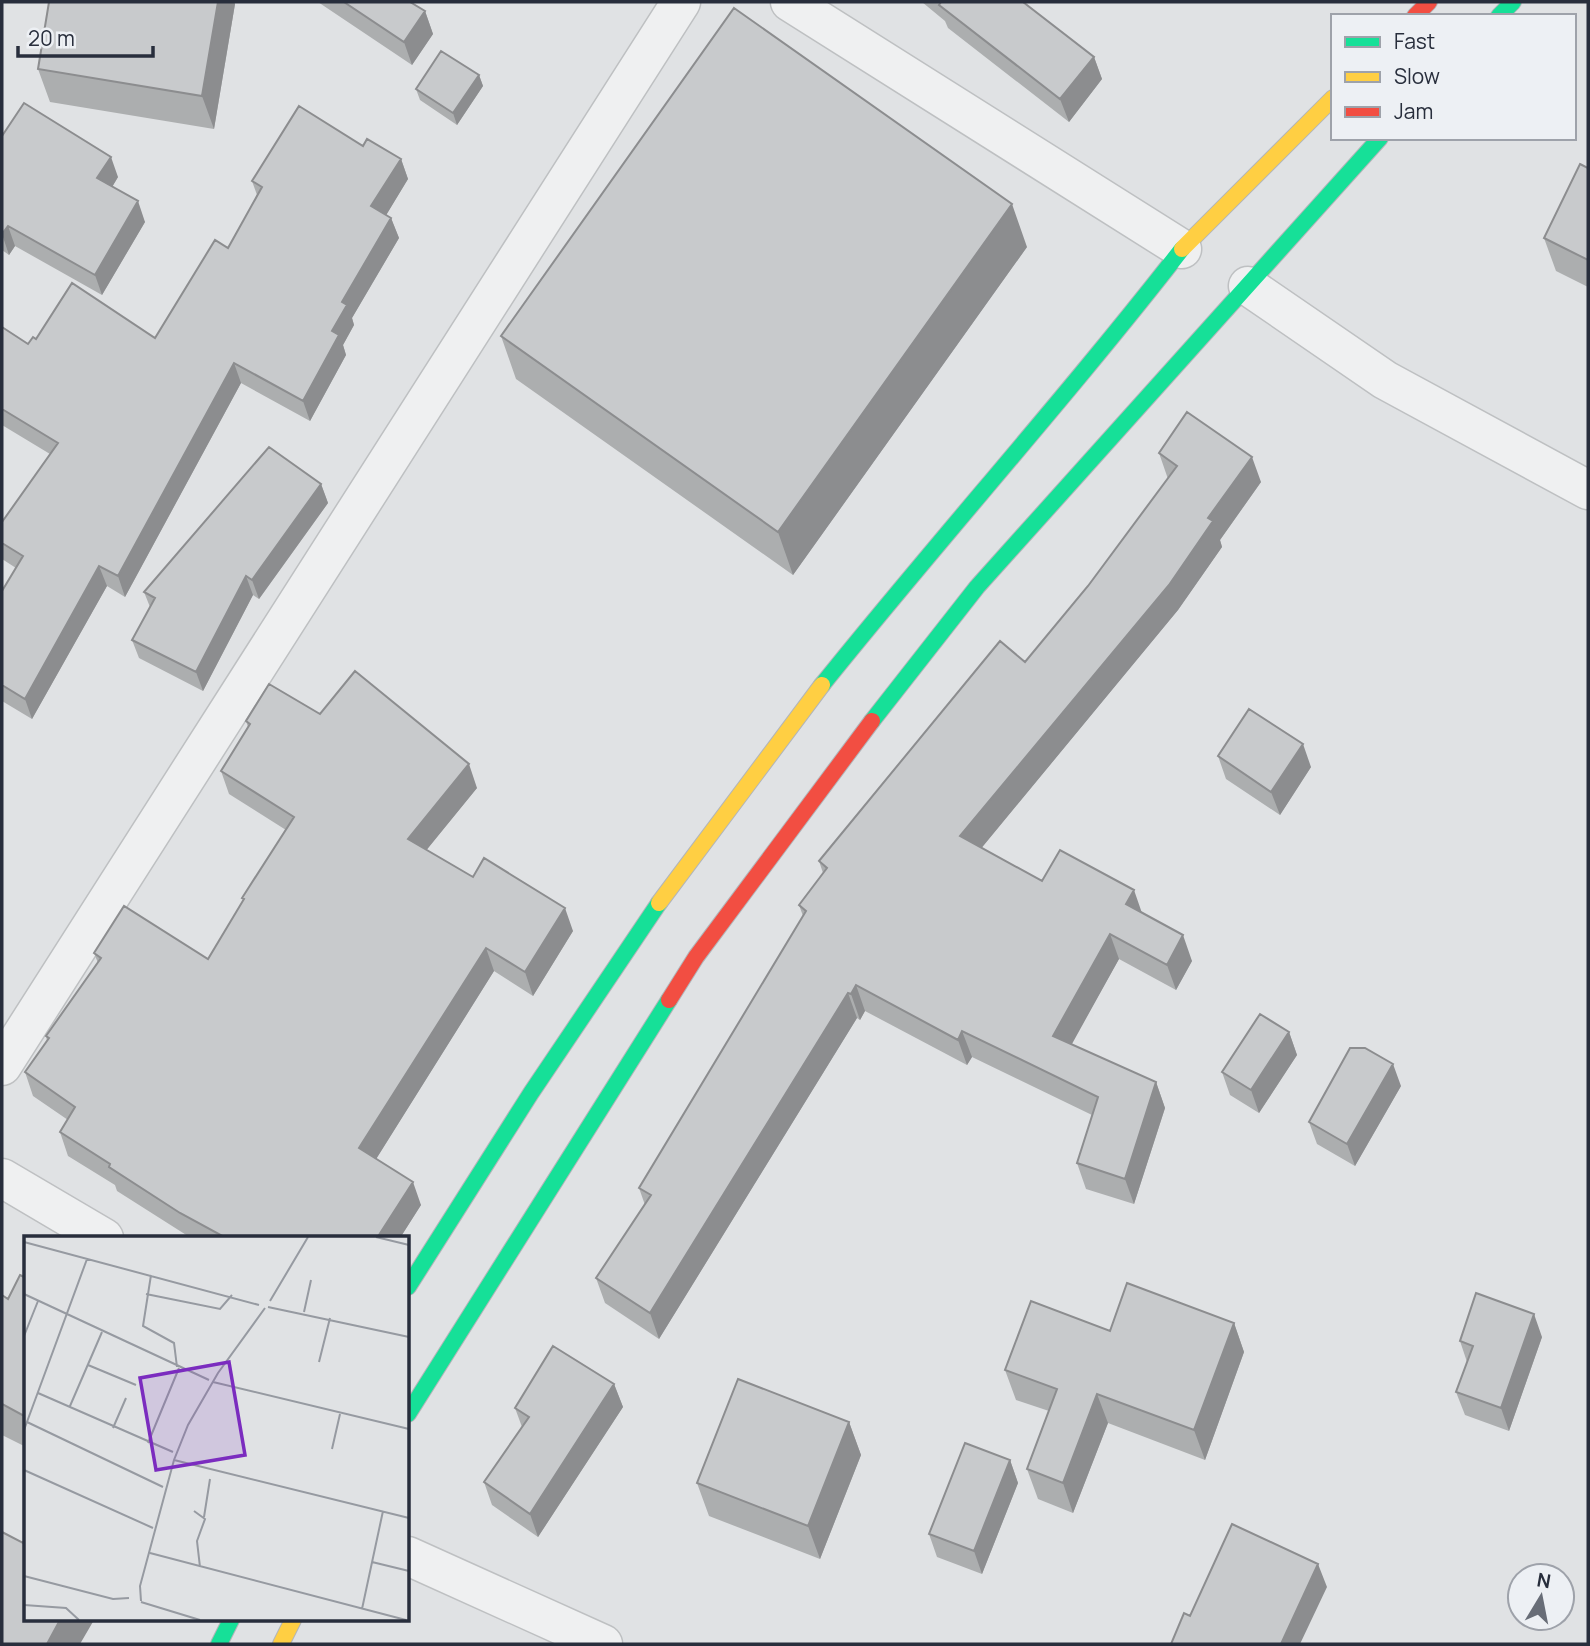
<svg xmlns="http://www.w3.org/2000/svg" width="1590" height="1646" font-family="Manrope,sans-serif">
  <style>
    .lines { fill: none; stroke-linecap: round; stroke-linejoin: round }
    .street-casing { stroke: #bec0c2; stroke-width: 41 }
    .fast-casing { stroke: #b2b5b9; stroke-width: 18 }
    .slow-casing { stroke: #b2b5b9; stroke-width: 18 }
    .jam-casing { stroke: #b2b5b9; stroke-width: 18 }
    .street { stroke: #eff0f1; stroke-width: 38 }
    .fast { stroke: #16e098; stroke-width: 16 }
    .slow { stroke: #ffcf43; stroke-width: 16 }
    .jam { stroke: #f24e42; stroke-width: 16 }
    .wall { fill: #acaeaf }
    .shaded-wall { fill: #8c8d8f }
    .building { fill: #c8cacc; stroke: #8c8d8f; stroke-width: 2 }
    .inset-road { fill: none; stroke: #969aa1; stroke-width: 2 }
    .view { fill: #7b2cbf; fill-opacity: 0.15; stroke: #7b2cbf; stroke-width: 3.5 }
    .inset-edge { fill: none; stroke: #282e3c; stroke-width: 3.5 }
  </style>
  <rect width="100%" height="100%" fill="#e0e2e4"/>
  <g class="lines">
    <defs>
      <path id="street" d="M790,2L1182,249
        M1248,286L1385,380L1588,490
        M2,1066L681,2
        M2,1178L104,1238
        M408,1556L603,1644"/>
      <path id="fast" d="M1499,16L1513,2
        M822,685C940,538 1066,398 1182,249
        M872,721L977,587L1380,138
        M408,1287L531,1093L659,903
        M408,1414L669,1000
        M219,1644L231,1620"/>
      <path id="slow" d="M1182,249L1333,98
        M659,903L822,685
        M281,1644L293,1620"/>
      <path id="jam" d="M1415,16L1429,2
        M669,1000L696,957L872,721"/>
    </defs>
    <use href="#street" class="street-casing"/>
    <use href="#fast" class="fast-casing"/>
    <use href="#slow" class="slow-casing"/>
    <use href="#jam" class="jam-casing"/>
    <use href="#street" class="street"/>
    <use href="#fast" class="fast"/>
    <use href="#slow" class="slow"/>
    <use href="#jam" class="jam"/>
  </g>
  <path class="wall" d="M49,2H234L235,4L214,129L50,102L38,69Z
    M318,2H410L425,11L433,34L412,65Z
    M922,2H1023L1094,57L1102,79L1069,122L948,28L945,21Z
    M479,75L483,86L457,125L420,100L416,89Z
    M2,136L118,177L112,187L145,222L102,295L15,246L9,255L2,250Z
    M363,146L401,159L408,179L386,215L391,218L399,238L352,318L354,325L343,345L346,355L310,421L241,383L125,597L107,586L32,719L2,701V591L16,568L2,559V522L50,454L2,425V327L28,344L36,339L155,338L228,248L257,195L252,181Z
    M1588,168V287L1556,271L1544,238Z
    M1027,247L793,575L516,379L501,336Z
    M1159,453L1261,482L1220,540L1222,547L1178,610L981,848L1042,881L1142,913L1192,961L1176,990L1119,959L1071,1044L1156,1082L1165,1108L1134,1204L1086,1189L1077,1163L1092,1115L972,1057L967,1065L865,1011L860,1020L857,1018L659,1339L605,1303L596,1278L645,1205L639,1188L803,916L799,905L823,873L819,861L1025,662L1088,586L1168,479Z
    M321,484L328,503L259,599L253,595L203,691L139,658L132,640L150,607L144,592Z
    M320,714L477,788L426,850L473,877L573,931L533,996L494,971L376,1159L421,1205L400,1238H191L117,1191L115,1185L68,1156L60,1132L68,1120L33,1096L25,1072L47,1041L46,1036L98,963L94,953L208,959L243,901L242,898L286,830L229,794L221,771L248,727L246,721Z
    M1218,756L1311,767L1280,815L1226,779Z
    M1289,1032L1297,1055L1259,1113L1230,1095L1222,1072Z
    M1401,1086L1355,1166L1317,1144L1309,1122Z
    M26,1278V1447L2,1435V1295L8,1299Z
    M1234,1323L1244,1352L1205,1460L1108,1423L1073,1513L1038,1499L1027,1469L1049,1411L1016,1400L1005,1370L1110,1331Z
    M1542,1337L1509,1431L1465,1415L1456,1392L1467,1362L1460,1341Z
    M614,1384L623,1407L538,1537L492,1505L484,1482L522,1427L515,1408Z
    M849,1422L861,1455L820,1559L709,1516L697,1483Z
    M1010,1460L1018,1483L982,1574L937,1557L929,1534Z"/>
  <path class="shaded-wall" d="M218,2H234L235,4L214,129L202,96Z
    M425,11L433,34L412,65L404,42Z
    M1094,57L1102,79L1069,122L1060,99Z
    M479,75L483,86L457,125L453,113Z
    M111,157L118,177L105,199L97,178Z
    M401,159L408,179L379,227L371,206Z
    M138,201L145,222L102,295L95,275Z
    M1012,204L1027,247L793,575L778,532Z
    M391,218L399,238L352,318L354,325L343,345L346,355L310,421L303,401L342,302Z
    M8,226L15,246L9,255L2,234Z
    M234,363L241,383L125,597L118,576Z
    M1252,457L1261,482L1220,540L1222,547L1178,610L970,862L960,836L1208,518Z
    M321,484L328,503L259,599L252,580Z
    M99,566L107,586L32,719L25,699Z
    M246,576L253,595L203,691L196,672Z
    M1303,744L1311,767L1280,815L1271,792Z
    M469,764L477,788L416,863L408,839Z
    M1134,890L1143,916L1126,904Z
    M565,908L573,931L533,996L525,972Z
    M1110,934L1119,959L1062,1062L1053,1036Z
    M1183,935L1192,961L1176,990L1167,965Z
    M486,948L494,971L368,1172L359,1148Z
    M856,985L865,1011L860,1020L851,994Z
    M848,993L857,1018L659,1339L650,1313Z
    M962,1031L972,1057L967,1065L958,1040Z
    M1289,1032L1297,1055L1259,1113L1251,1090Z
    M1393,1064L1401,1086L1355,1166L1347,1144Z
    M1156,1082L1165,1108L1134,1204L1125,1179Z
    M413,1182L421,1205L400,1238H377Z
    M1534,1314L1542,1337L1509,1431L1501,1408Z
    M1234,1323L1244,1352L1205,1460L1194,1430Z
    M614,1384L623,1407L538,1537L530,1514Z
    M1097,1394L1108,1423L1073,1513L1063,1483Z
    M849,1422L861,1455L820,1559L808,1526Z
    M1010,1460L1018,1483L982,1574L974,1551Z
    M1318,1564L1327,1587L1300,1644H1281Z
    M60,1620H94L80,1644H47Z"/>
  <path class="building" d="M49,2H218L202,96L38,69Z
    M344,2H410L425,11L404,42Z
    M941,2H1023L1094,57L1060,99L939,5Z
    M734,8L1012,204L778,532L501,336Z
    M441,51L479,75L453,113L416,89Z
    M24,103L111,157L97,178L138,201L95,275L8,226L2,234V136Z
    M299,106L363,146L367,139L401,159L371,206L391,218L342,302L347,305L332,331L339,335L303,401L234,363L118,576L99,566L25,699L2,685V591L23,556L2,543V522L58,443L2,409V327L28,344L33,337L36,339L72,283L155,338L215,240L228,248L262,187L252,181Z
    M1580,164L1588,168V260L1544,238Z
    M1187,412L1252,457L1208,518L1213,521L1169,585L960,836L1042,881L1060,850L1134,890L1126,904L1183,935L1167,965L1110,934L1053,1036L1156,1082L1125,1179L1077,1163L1098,1097L962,1031L958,1040L856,985L851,994L848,993L650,1313L596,1278L651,1195L639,1188L806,911L799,905L827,868L819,861L1000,641L1025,662L1088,586L1177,466L1159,453Z
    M269,447L321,484L252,580L246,576L196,672L132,640L155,598L144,592Z
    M355,671L469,764L408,839L473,877L484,858L565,908L525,972L486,948L359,1148L413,1182L377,1238H226L180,1213L109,1167L110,1164L60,1132L75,1107L25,1072L49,1038L46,1036L101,958L94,953L124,906L208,959L244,899L242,898L294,817L221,771L250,724L246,721L269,684L320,714Z
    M1249,709L1303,744L1271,792L1218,756Z
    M1260,1014L1289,1032L1251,1090L1222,1072Z
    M1350,1048H1365L1393,1064L1347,1144L1309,1122Z
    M20,1275L26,1278V1417L2,1404V1295L8,1299Z
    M1127,1283L1234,1323L1194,1430L1097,1394L1063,1483L1027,1469L1057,1389L1005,1370L1031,1301L1110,1331Z
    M1476,1293L1534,1314L1501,1408L1456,1392L1473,1346L1460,1341Z
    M553,1346L614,1384L530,1514L484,1482L529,1417L515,1408Z
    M738,1379L849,1422L808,1526L697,1483Z
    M965,1443L1010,1460L974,1551L929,1534Z
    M1232,1524L1318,1564L1281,1644H1171L1184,1613L1190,1616Z
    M2,1532L23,1543L26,1537V1620H60L47,1644H2Z"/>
  <g transform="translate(24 1236)">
    <rect width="385" height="385" fill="#e0e2e4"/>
    <path class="inset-road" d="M352,1L385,9M0,6L235,69M127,39L119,90L150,107L153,131M0,58L185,144M122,58L196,73L208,59M246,65L284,1M244,71L385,101M280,76L287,44M0,100L14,65M295,126L306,82M64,129L112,149M189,146L385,193M14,157L149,216M46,170L78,96M3,186L139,251M89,192L102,162M0,194L63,23M124,207L155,132M308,213L316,178M150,224L385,282M0,234L129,292M170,275L181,283L173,305L176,331M180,281L186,243M126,317L382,384M348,326L385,335M0,340L89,363L105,362M117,365L116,350L150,224L164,189L194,137L241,72M117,366L176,384M0,369L42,372L55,384M338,373L359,275"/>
    <path class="view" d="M205,126L221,219L132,234L116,142Z"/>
    <rect width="385" height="385" class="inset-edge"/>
  </g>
  <rect width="1590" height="1646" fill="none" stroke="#282e3c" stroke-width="7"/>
  <rect x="1331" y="14" width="245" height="126" fill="#edf0f4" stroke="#9ea2aa" stroke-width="2"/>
  <rect x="1345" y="37" width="35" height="10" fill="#16e098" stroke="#9ea2aa" stroke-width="2"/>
  <text x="1394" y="49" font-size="21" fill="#282e3c">Fast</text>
  <rect x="1345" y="72" width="35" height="10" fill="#ffcf43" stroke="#9ea2aa" stroke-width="2"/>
  <text x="1394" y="84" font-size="21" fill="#282e3c">Slow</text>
  <rect x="1345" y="107" width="35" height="10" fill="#f24e42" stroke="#9ea2aa" stroke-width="2"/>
  <text x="1394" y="119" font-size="21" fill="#282e3c">Jam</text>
  <g transform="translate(1541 1597) rotate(10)"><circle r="33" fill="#edf0f4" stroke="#9ea2aa" stroke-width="2"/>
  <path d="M0-5L12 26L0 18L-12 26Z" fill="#686d77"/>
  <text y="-10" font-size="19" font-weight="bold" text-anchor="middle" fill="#282e3c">N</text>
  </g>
  <path d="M18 46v10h135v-10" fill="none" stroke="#282e3c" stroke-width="3.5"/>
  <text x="28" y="46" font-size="21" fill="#282e3c" stroke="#edf0f4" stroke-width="5" paint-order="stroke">20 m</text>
</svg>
